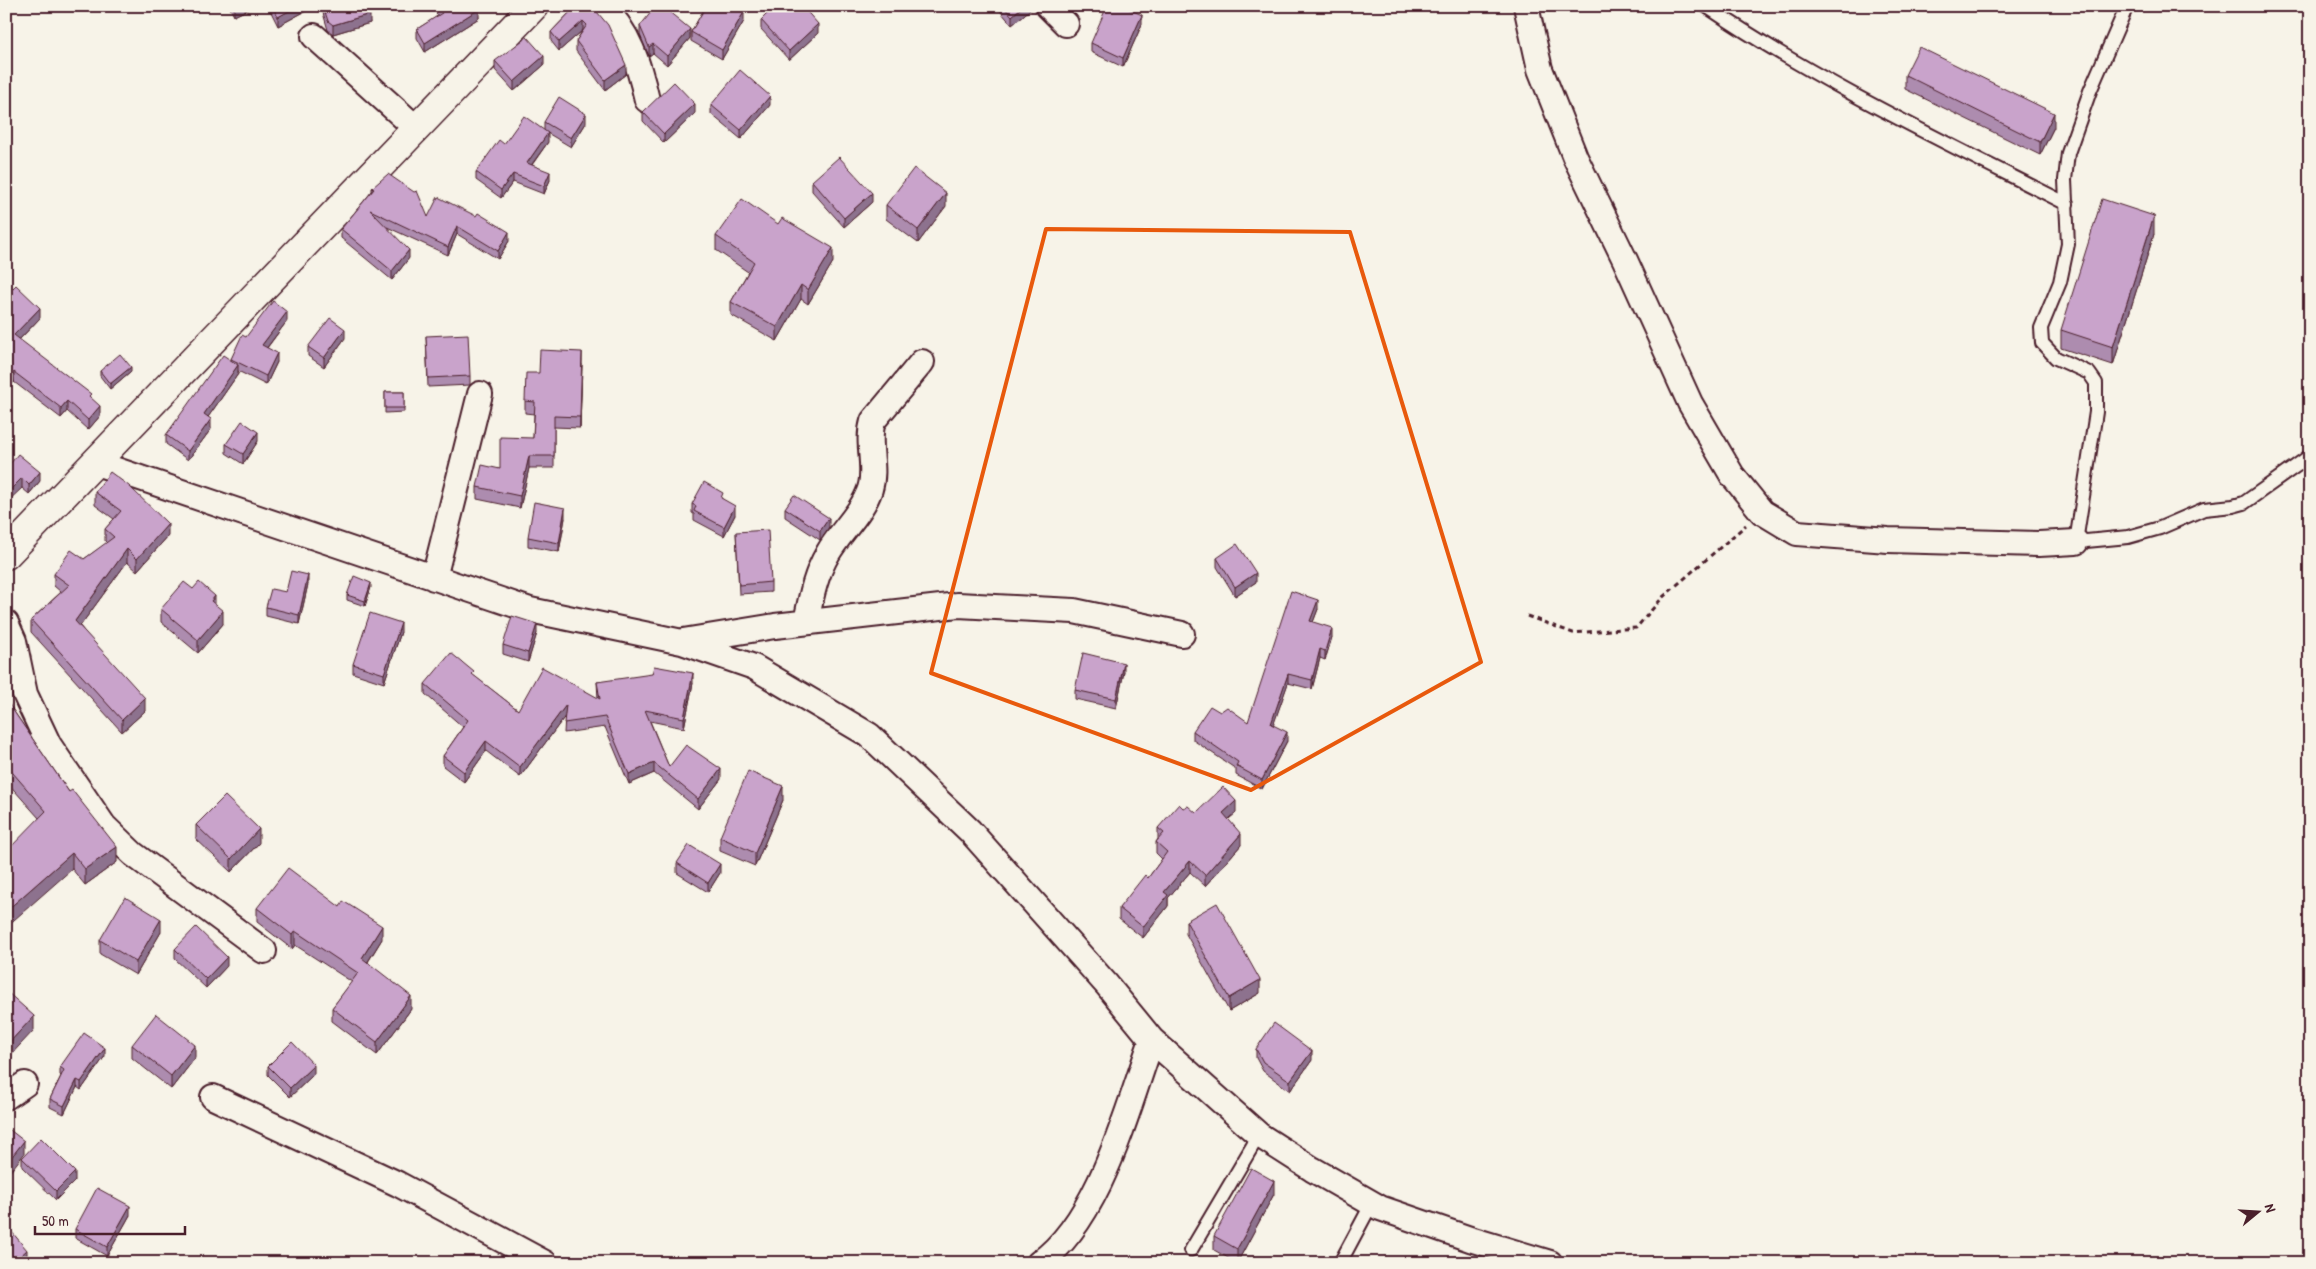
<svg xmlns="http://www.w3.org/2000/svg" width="2316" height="1269" font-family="'Patrick Hand',sans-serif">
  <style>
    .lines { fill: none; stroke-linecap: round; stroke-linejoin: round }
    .service-casing { stroke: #4a1f2b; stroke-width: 16 }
    .minor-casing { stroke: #4a1f2b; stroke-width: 28 }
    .secondary-casing { stroke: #4a1f2b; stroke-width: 31 }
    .path { stroke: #4a1f2b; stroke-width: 3; stroke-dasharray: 5 4; stroke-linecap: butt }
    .service { stroke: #f7f3e8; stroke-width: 12 }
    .minor { stroke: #f7f3e8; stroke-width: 24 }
    .secondary { stroke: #f7f3e8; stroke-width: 28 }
    .wall { fill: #ad8caf; stroke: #4a1f2b }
    .shaded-wall { fill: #8d728e; stroke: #4a1f2b }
    .building { fill: #c9a3cb; stroke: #4a1f2b }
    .marked { fill: none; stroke: #e8590c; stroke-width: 4; stroke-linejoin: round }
  </style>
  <rect width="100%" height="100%" fill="#f7f3e8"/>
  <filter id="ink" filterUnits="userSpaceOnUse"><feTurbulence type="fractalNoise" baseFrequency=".02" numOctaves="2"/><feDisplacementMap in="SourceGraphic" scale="10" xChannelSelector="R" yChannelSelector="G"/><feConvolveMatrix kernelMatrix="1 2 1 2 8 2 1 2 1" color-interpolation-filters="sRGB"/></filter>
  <g filter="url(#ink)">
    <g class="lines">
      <defs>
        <path id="service" d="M1706,6C1820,83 1945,142 2067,204
          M2127,6L2090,91L2068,153L2065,180L2068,244L2060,282L2041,328L2042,343L2056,358L2089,373L2096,383V412L2076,542L2128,537L2160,528L2204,509L2233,506L2244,503L2310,456
          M1191,1250L1259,1135
          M1340,1263L1372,1203"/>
        <path id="minor" d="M602,6C629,31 639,65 647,100
          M1048,6L1066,24
          M1526,6L1540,69L1575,157L1625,260L1690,403L1732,475L1762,512L1797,533L1888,540L2039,544L2076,542
          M314,36L417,129
          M96,463L530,610L682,642L754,667L869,735L970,831L1107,985L1152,1040L1259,1135L1312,1169L1380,1208L1470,1239L1550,1263
          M434,578L480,394
          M806,622C811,598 815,575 828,553C840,532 862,513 870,489C877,467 866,444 873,421L922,362
          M6,623L14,641L25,694L49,745L104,826L133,854L264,951
          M683,641L775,626L958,605L1074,611L1182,634
          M6,1097L25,1084
          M213,1097L398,1184L545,1263
          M1039,1263C1100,1220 1127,1109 1152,1040"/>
        <path id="secondary" d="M6,555L534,6"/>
      </defs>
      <use href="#service" class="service-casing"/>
      <use href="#minor" class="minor-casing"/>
      <use href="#secondary" class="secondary-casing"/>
      <path class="path" d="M1527,616L1573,633L1636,628L1663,597L1746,525"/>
      <use href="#service" class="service"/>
      <use href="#minor" class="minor"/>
      <use href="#secondary" class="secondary"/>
    </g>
    <path class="wall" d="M229,6H255L234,16Z
      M268,6H315L278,26Z
      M321,6H367L370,23L333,34L328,30Z
      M432,6H477L479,18L425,52L417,38V29L438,16Z
      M576,6L626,74L605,90L576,51V41L583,30L559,51L551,41V32Z
      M706,6H735V7L744,21L722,59L691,41V32Z
      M996,6H1032V8L1012,25Z
      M761,20L818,33L789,60L761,29Z
      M1142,24L1123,67L1091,52V43Z
      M640,26L690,38L667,65L653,53L649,56L640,35Z
      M495,61L544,65L514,91L495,70Z
      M1905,75L2054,127L2040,155L1905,89Z
      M711,105H770L741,139L711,114Z
      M643,112L695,113L664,143L643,121Z
      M544,122L586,123L571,147L544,131Z
      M548,142L532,165L550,180L544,194L513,182L501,198L476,180V172L504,144Z
      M812,181L872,202L844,227L812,191Z
      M372,188L428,217L509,241L498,259L457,234L448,255L387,227L409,258L392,280L341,238V229L372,191Z
      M886,205L946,206L918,243L886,219Z
      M2154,234L2113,365L2061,348V330Z
      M716,236L833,262L808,304L801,299L777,341L731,315V302L748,272L716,250Z
      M6,295L40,318L19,340L91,398L100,416L88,430L67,411L61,418L14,382Z
      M287,321L267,348L277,362L266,385L238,371V374L208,417L211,429L188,460L166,444V435L231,360V359L246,337Z
      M426,336L470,376V385L428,387Z
      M345,338L324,367L308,356V347Z
      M582,364L580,428L554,427V468H529L520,508L477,499V487L500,469L533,438L534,414L525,413V401L539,373Z
      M100,371H131L110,389L100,376Z
      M385,392H404V412L385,413Z
      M258,441L243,464L226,453V444Z
      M6,469L40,481L29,494L22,488Z
      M95,492L168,536L137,571L127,562L80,626L145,711L122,732L31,632V620L61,592L54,586V574L84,559L107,543L105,541V529L114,519L95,505Z
      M723,499L735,515L724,536L694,520V514L692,513V504Z
      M785,508L829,527L820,540L785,517Z
      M565,518L559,552L528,546V537Z
      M736,532L771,582V592L739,594Z
      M1217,558L1256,582L1235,596L1217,567Z
      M308,584L299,624L266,616V607L286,592Z
      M371,587L365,606L347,600V595Z
      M193,589L215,605L223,624L198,653L161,622V609Z
      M1318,609L1313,622L1332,637L1325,660L1320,658L1312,689L1288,683L1273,725L1287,741L1262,789L1236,775V769L1193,740V731L1248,722Z
      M401,632L384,683L353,673V664Z
      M537,633L528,662L503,654V645Z
      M1124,672L1116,708L1075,699V690Z
      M474,676L518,710L598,699L597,682L693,683L684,728L650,721L669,767L721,779L698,809L654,773L629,784L605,727L564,733L565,716L520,777L486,751L464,782L443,766V756L463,727L425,694V684Z
      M6,700L117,862L85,885L72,869L39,818L6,781Z
      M783,800L755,866L720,851V837Z
      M1183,808L1196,813H1236L1228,819L1241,845L1205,886L1190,872L1168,898V906L1143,938L1119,919V908L1148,878L1162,859L1156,853V842L1158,839V828Z
      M196,825L259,843L231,872L196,839Z
      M677,863L720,873L708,892L677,873Z
      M257,908L382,939L368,962L411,1009L377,1055L332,1021V1008L352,982L295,945L292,949L257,922Z
      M1186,921L1260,993L1229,1011L1186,934Z
      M161,932L136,975L100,954V940Z
      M175,949L227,966L206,988L175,959Z
      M132,1045L195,1058L171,1089L132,1058Z
      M1256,1049L1312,1060L1290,1091L1263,1071L1256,1058Z
      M105,1056L81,1090L77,1087L64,1114L50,1107V1099L61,1076L60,1075V1067Z
      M268,1066L314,1074L290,1097L268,1075Z
      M22,1158L75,1181L56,1200L22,1167Z
      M1274,1194L1237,1263L1214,1250V1236Z
      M130,1215L107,1256L75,1238V1229Z"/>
    <path class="shaded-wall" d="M236,6H255L234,16V7Z
      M298,6H315L278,26V17Z
      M1023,6H1032V8L1012,25V16Z
      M479,9V18L425,52V43Z
      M744,12V21L722,59V50Z
      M370,14V23L333,34V25Z
      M1142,15V24L1123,67V58Z
      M583,21V30L559,51V42Z
      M818,24V33L789,60V51Z
      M690,29V38L667,65V56Z
      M653,44V53L649,56V47Z
      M544,56V65L514,91V82Z
      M626,65V74L605,90V80Z
      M770,96V105L741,139V130Z
      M695,104V113L664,143V134Z
      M2054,113V127L2040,155V142Z
      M586,114V123L571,147V138Z
      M548,133V142L527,171V163Z
      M550,172V180L544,194V186Z
      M513,174V182L501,198V190Z
      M872,193V202L844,227V218Z
      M946,193V206L918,243V230Z
      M2154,216V234L2113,365V347Z
      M457,226V234L448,255V247Z
      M509,232V241L498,259V251Z
      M833,248V262L808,304V290Z
      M409,250V258L392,280V271Z
      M801,285V299L777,341V327Z
      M40,308V318L14,345V335Z
      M287,312V321L262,354V345Z
      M345,329V338L324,367V358Z
      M582,352V364L580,428V417Z
      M277,353V362L266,385V376Z
      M238,365V374L204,423V414Z
      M131,367V371L110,389V384Z
      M14,372V382L6,391V381Z
      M67,401V411L61,418V408Z
      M100,406V416L88,430V420Z
      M211,419V429L188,460V451Z
      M258,432V441L243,464V454Z
      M529,456V468L520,508V496Z
      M40,472V481L29,494V485Z
      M22,478V488L6,503V494Z
      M735,506V515L724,536V527Z
      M565,508V518L559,552V543Z
      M829,518V527L820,540V531Z
      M168,524V536L137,571V559Z
      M127,549V562L75,633V621Z
      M1256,573V582L1235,596V587Z
      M308,575V584L299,624V615Z
      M371,583V587L365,606V601Z
      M215,596V610L211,601Z
      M1318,600V609L1310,630V621Z
      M223,611V624L198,653V640Z
      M401,623V632L384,683V674Z
      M537,624V633L528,662V653Z
      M1332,628V637L1325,660V651Z
      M1320,649V658L1312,689V680Z
      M1124,663V672L1116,708V699Z
      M693,673V683L684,728V718Z
      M1288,674V683L1271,732V724Z
      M145,698V711L122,732V720Z
      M566,705V715L520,777V767Z
      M1287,732V741L1262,789V780Z
      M486,741V751L464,782V772Z
      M654,763V773L629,784V774Z
      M721,769V779L698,809V799Z
      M783,786V800L755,866V853Z
      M1236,801V813L1223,824V813Z
      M259,829V843L231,872V859Z
      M1241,834V845L1205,886V875Z
      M117,847V862L85,885V869Z
      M72,853V869L6,927V911Z
      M1190,861V872L1168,898V906L1143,938V927L1164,892Z
      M720,864V873L708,892V883Z
      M161,919V932L136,975V962Z
      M382,926V939L362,971V958Z
      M295,931V945L292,949V935Z
      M227,957V966L206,988V979Z
      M1260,980V993L1229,1011V998Z
      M411,996V1009L377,1055V1042Z
      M34,1016V1030L6,1060V1046Z
      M195,1045V1058L171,1089V1076Z
      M105,1048V1056L81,1090V1082Z
      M1312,1051V1060L1290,1091V1081Z
      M314,1065V1074L290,1097V1088Z
      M77,1080V1087L64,1114V1106Z
      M24,1141V1154L6,1177V1164Z
      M75,1172V1181L56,1200V1191Z
      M1274,1181V1194L1237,1263V1249Z
      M130,1206V1215L107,1256V1247Z
      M27,1250V1263H12Z"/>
    <path class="building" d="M272,6H298L278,17Z
      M323,6H367L370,14L333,25L328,21Z
      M438,6H477L479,9L425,43L417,29L442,13Z
      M576,6H592L608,25L626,65L605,80L576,41L587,25L583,21L559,42L551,32Z
      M656,6H662L690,29L667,56L653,44L649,47L640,26Z
      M706,6H733L744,12L722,50L691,32Z
      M775,6H802L818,24L789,51L761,20Z
      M1003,6H1023L1012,16Z
      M1107,6H1123L1142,15L1123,58L1091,43Z
      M527,37L544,56L514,82L495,61Z
      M1919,47L2054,113L2040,142L1905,75Z
      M740,70L770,96L741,130L711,105Z
      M674,82L695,104L664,134L643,112Z
      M559,97L586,114L571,138L544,122Z
      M524,116L548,133L527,163L550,172L544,186L513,174L501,190L476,172L499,140L504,144Z
      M839,157L872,193L844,218L812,181Z
      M914,168L946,193L918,230L886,205Z
      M388,174L414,192L417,191L428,217L438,197L476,216L478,213L509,232L498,251L457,226L448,247L370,210L409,250L392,271L341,229L374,189L372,188Z
      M742,199L778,224L782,218L833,248L808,290L801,285L777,327L731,302L754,262L716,236Z
      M2102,199L2154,216L2113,347L2061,330Z
      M16,285L40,308L14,335L91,394L89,396L100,406L88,420L67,401L61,408L14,372L6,381V295Z
      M273,301L287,312L262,345L277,353L266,376L231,359L242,335L246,337Z
      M330,318L345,329L324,358L308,347Z
      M468,334L470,376L428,378L426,336Z
      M540,350L582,352L580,417L554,416V456H529L520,496L477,487L482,465L500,469V437L533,438L535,402L525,401L526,373H539Z
      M120,354L131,367L110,384L100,371Z
      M223,355L238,365L204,414L211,419L188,451L166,435Z
      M385,392H404V408H385Z
      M242,421L258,432L243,454L226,444Z
      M18,454L40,472L29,485L22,478L6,494V469Z
      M110,472L129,486L168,524L137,559L127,549L75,621L145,698L122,720L31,620L69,585L54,574L71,550L84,559L114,537L105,529L121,511L95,492Z
      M704,482L723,493L721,498L735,506L724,527L694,511L696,506L692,504Z
      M794,495L829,518L820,531L785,508Z
      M534,502L565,508L559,543L528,537Z
      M768,530L771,582L739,585L736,532Z
      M1237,544L1256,573L1235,587L1217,558Z
      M291,571L308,575L299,615L266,607L271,589L286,592Z
      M354,576L371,583L365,601L347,595Z
      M184,582L193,589L199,582L215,596L211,601L223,611L198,640L161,609Z
      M1291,591L1318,600L1310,621L1332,628L1325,651L1320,649L1312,680L1288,674L1271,724L1287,732L1262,780L1236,766L1238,762L1193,731L1210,706L1220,712L1227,707L1248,722Z
      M370,613L401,623L384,674L353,664Z
      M512,616L537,624L528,653L503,645Z
      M451,653L474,672L472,674L518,710L542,667L600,699L597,682L652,674L654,666L693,673L684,718L645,710L669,767L686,745L721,769L698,799L654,763L629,774L605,717L564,723L566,705L520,767L486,741L464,772L443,756L468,720L425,684Z
      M1083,653L1124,663L1116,699L1075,690Z
      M6,700L69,792L72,790L117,847L85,869L72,853L6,911V852L46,811L6,765Z
      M748,771L783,786L755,853L720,837Z
      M1223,787L1236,801L1223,813L1241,834L1205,875L1190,861L1164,892L1168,895L1143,927L1119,908L1145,875L1148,878L1167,852L1156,842L1164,833L1158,828L1179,804L1183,808L1188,806L1196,813Z
      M225,796L259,829L231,859L196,825Z
      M689,845L720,864L708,883L677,863Z
      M288,868L340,907L343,901L382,926L362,958L411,996L377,1042L332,1008L358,973L295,931L292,935L257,908Z
      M125,897L161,919L136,962L100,940Z
      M1217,903L1260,980L1229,998L1186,921Z
      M196,927L227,957L206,979L175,949Z
      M6,991L34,1016L6,1046Z
      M156,1014L195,1045L171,1076L132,1045Z
      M1274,1023L1312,1051L1290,1081L1263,1062L1256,1049Z
      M84,1033L105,1048L81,1082L77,1080L64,1106L50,1099L64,1070L60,1067Z
      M292,1042L314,1065L290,1088L268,1066Z
      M6,1127L24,1141L6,1164Z
      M41,1138L75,1172L56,1191L22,1158Z
      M1251,1168L1274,1181L1237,1249L1214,1236Z
      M97,1188L130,1206L107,1247L75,1229Z
      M6,1225L27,1250L12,1263H6Z"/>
  </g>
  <path class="marked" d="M1046,229L1350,232L1481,662L1251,790L931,673Z"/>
  <rect width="2316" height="1269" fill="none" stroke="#f7f3e8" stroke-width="25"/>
  <rect x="12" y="12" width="2291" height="1244" fill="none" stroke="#4a1f2b" stroke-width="2" filter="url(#ink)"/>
  <g transform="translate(2258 1212) rotate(72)" stroke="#f7f3e8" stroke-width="4" paint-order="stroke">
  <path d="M0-4L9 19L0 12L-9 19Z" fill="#4a1f2b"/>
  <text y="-8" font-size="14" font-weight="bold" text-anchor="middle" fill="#4a1f2b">N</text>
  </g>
  <path d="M35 1226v8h150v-8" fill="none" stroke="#4a1f2b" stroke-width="2.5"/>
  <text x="42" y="1226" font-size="15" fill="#4a1f2b" stroke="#f7f3e8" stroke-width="4" paint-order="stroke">50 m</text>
</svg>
